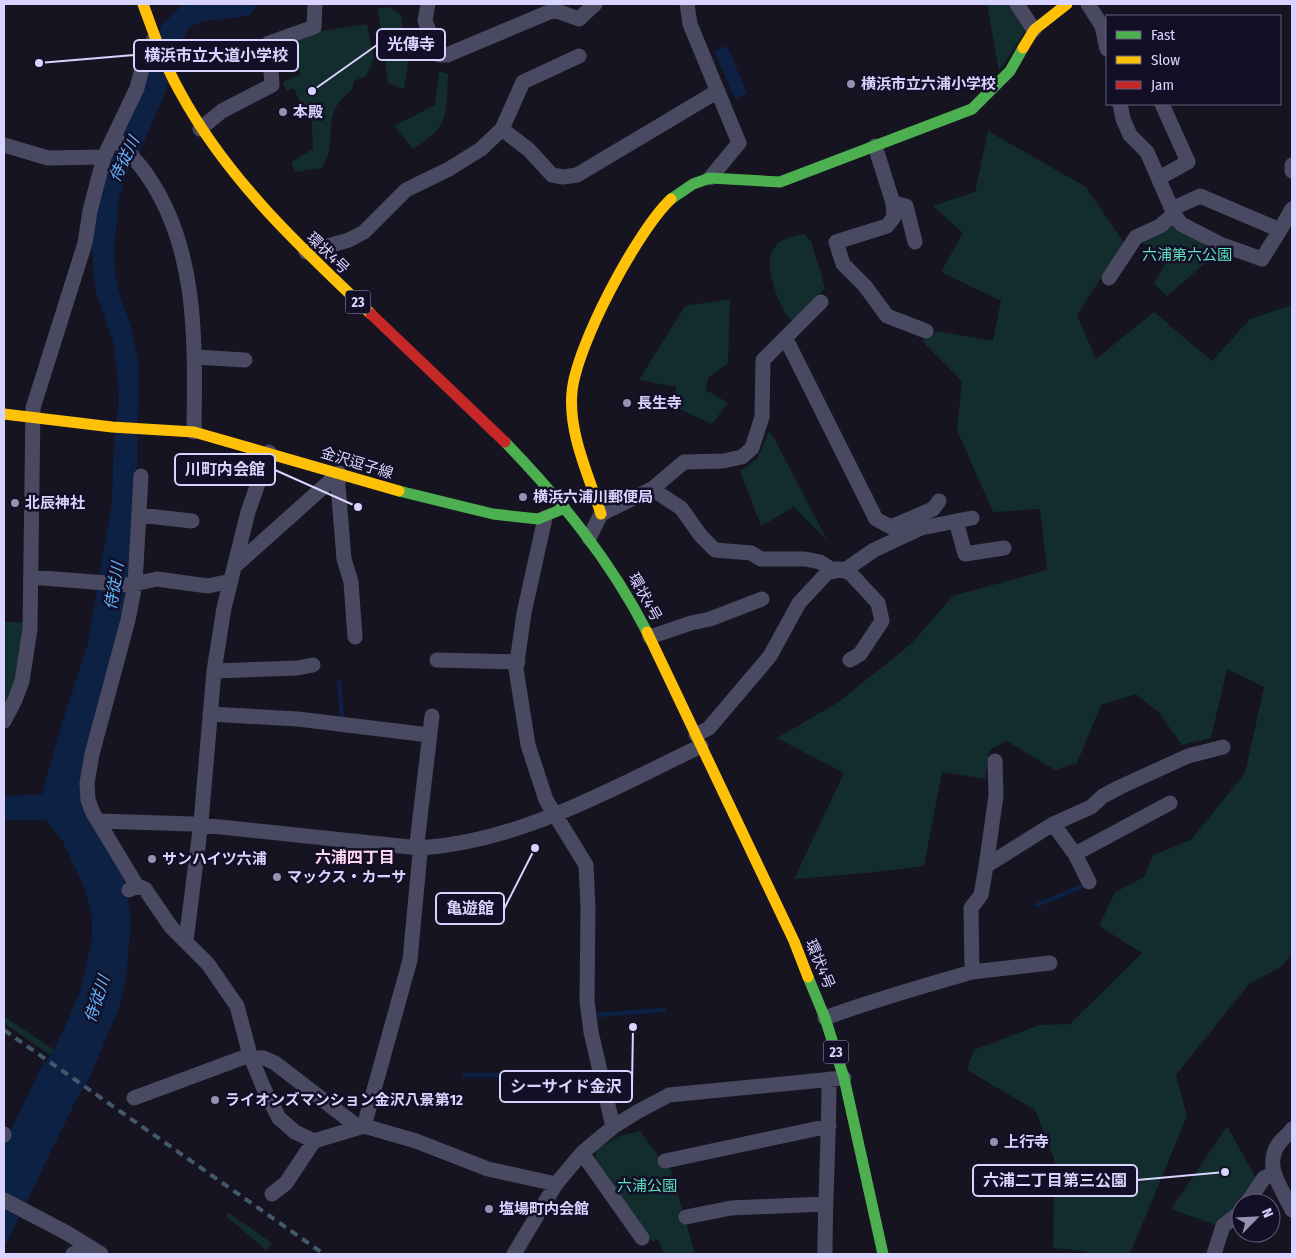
<svg xmlns="http://www.w3.org/2000/svg" width="1296" height="1258" font-family="'Fira Sans Condensed','Noto Sans JP',sans-serif">
  <style>
    .green { fill: #132c2d }
    .water { fill: #0d2144 }
    .lines { fill: none; stroke-linecap: round; stroke-linejoin: round }
    .stream { stroke: #0d2144; stroke-width: 4.5 }
    .river { stroke: #0d2144; stroke-width: 25 }
    .street { stroke: #4a4962; stroke-width: 15 }
    .fast { stroke: #4caf50; stroke-width: 11 }
    .slow { stroke: #ffc107; stroke-width: 11 }
    .jam { stroke: #c62828; stroke-width: 11 }
    .rail { stroke: #43596b; stroke-width: 4; stroke-dasharray: 8 6; stroke-linecap: butt }
    .poi-dot { fill: #9591b1; stroke: #130f26; stroke-width: 2 }
    .labels { text-anchor: middle; dominant-baseline: central; stroke-width: 5; stroke-linejoin: round; paint-order: stroke }
    .shield { fill: #130f26; stroke: #9e99be; stroke-width: 1 }
    .shield-label { font-size: 14px; font-weight: bold; fill: #d9d4ff }
    .poi-label { font-size: 15px; font-weight: bold; fill: #d9d4ff; stroke: #130f26; text-anchor: start }
    .street-label { font-size: 15px; fill: #d9d4ff; stroke: #130f26 }
    .park-label { font-size: 15px; fill: #5fe0c0; stroke: #130f26 }
    .water-label { font-size: 16px; font-style: italic; fill: #62b6ff; stroke: #130f26 }
    .neighbourhood-label { font-size: 16px; font-weight: bold; fill: #ffd6f0; stroke: #130f26 }
    .leader { fill: none; stroke: #d9d4ff; stroke-width: 2 }
    .callout-dot { fill: #d9d4ff; stroke: #130f26; stroke-width: 2 }
    .callout { fill: #130f26; stroke: #d9d4ff; stroke-width: 2 }
    .callout-label { font-size: 16px; text-anchor: middle; font-weight: bold; fill: #d9d4ff }
  </style>
  <rect width="100%" height="100%" fill="#161421"/>
  <path class="green" d="M987,4H1010L1028,27L999,71Z
    M389,7L401,15L408,65L404,89L388,83L378,8Z
    M367,24L374,59L366,76L354,81L352,90C317,116 341,138 322,168L295,172L291,162L313,149L311,107L303,110L294,88L286,91L283,82L301,74L290,40L316,32Z
    M439,71L448,74C446,114 450,127 413,149L394,126L435,105Z
    M988,131L1086,187L1124,243L1077,315L1096,359L1154,312L1212,361L1250,319L1289,306L1292,308V954L1281,967L1249,984L1176,1075L1187,1116L1130,1254H1091L1085,1251L1053,1248L1054,1158L1035,1110L967,1070L974,1050L1039,1025L1070,1024L1142,953L1099,926L1115,892L1144,877L1153,855L1191,840L1245,773L1264,687L1227,669L1211,738L1182,745L1159,713L1136,694L1101,705L1077,763L1055,770L1007,741L989,750L985,779L942,772L924,866L867,873L794,879L844,773L777,738L837,703L910,645L953,596L1047,570L1040,509L993,512L957,430L962,381L922,341L937,331L993,341L1001,301L941,272L963,233L933,206L975,192Z
    M1172,225L1217,253L1167,296L1154,283L1169,258L1140,241Z
    M804,234L811,241L825,288L792,321C782,311 779,301 774,287C764,256 770,239 804,234Z
    M730,299L728,363L708,378L706,390L728,403L712,424L675,407L676,387L639,380L685,306Z
    M769,431L774,438L827,540L794,507L761,526L740,471L757,459Z
    M4,622H25L23,656L4,714Z
    M4,1016L54,1050L50,1055L4,1023Z
    M1227,1126L1256,1178L1238,1208L1216,1225L1171,1209Z
    M640,1131L666,1166L670,1167L695,1254H665L658,1240L652,1242L596,1161V1150L619,1136Z
    M229,1213L272,1243L266,1250L226,1216Z"/>
  <path class="water" d="M183,4H235L236,16L206,20L190,27L179,45L169,84L138,155L125,177L119,198L114,250L115,274L118,290L131,327L138,363L137,536L130,593L82,782L121,870L126,886L131,919L126,978L119,1008L89,1079L77,1098L4,1248V1144L40,1070L54,1050L69,1018L81,989L92,938V918L85,889L62,840L41,814V798L60,730L88,643L112,503L114,437L119,404L118,378L113,341L96,292L94,279L92,247L93,220L99,187L146,70L151,64L161,26Z
    M727,46L747,93L735,99L714,51Z"/>
  <g class="lines">
    <path class="stream" d="M339,681L342,718
      M1037,905L1087,884
      M597,1015L664,1010
      M464,1075H590"/>
    <path class="river" d="M202,9L243,4
      M4,808L65,807"/>
    <path class="street" d="M428,4L425,21L439,55H447L554,10L579,19L595,4
      M687,4L690,24L739,143L710,178
      M1017,4L1034,30
      M1088,4L1102,26L1107,49
      M1120,104L1123,119L1130,135L1147,152L1174,214L1181,224L1220,244L1262,259L1280,230L1200,196L1172,209
      M200,129L222,111L272,85L269,43L314,27L315,4
      M502,129L523,82L579,56
      M115,137C125,150 138,161 147,175C199,250 195,345 194,432
      M4,145L48,158L104,157
      M875,146L893,203L894,217L887,226L836,242L843,264L865,286L887,316L926,331
      M1292,165V171
      M1159,178L1188,162L1162,104
      M893,203L906,206L915,242
      M1280,230L1292,209
      M306,252L349,240L364,232L406,190L449,169L481,149L502,129L529,150L552,175L563,177L577,175L718,91
      M1109,278L1136,237L1160,226L1174,214
      M786,339L876,519L891,527L933,509L939,501
      M195,357L245,360
      M339,473L338,485L344,559L351,582L355,637
      M652,489L681,508L701,536L715,550L751,553L761,559H805L820,562L831,569H839L850,573L878,603L882,621L860,654L850,660
      M139,515L192,521
      M545,518L524,613L516,669L528,745L546,800L586,865L588,908L587,1001L591,1032L613,1127
      M956,521L965,554L1004,548
      M589,538L601,514L652,489L684,462L723,461L742,457L752,448L762,417L763,360L821,302
      M235,566L339,473
      M31,577L130,585L157,579L208,586L231,581
      M650,637L691,623L710,619L762,599
      M437,660L518,662
      M214,671L297,668L313,665
      M210,714L298,719L429,735
      M4,721L15,700L22,681L30,629L33,408L85,243L90,211L104,157L137,88L144,60L154,39
      M696,735L709,728L770,656L799,603L827,573L848,568L874,550L921,528L972,518
      M99,821L192,824L419,848C520,842 611,789 701,746
      M1053,824L1075,854L1170,803
      M1075,854L1089,882
      M986,866L996,796L995,761
      M137,886L93,813L88,800L87,783L92,754L128,620L135,584L141,476
      M129,890L137,886L145,889L171,927L208,964L237,1006L250,1055L264,1089L279,1118L295,1132L314,1141L364,1126L416,1141L488,1169L556,1184
      M186,941L201,822L214,671L224,608L248,512L269,452
      M972,972L1050,963
      M825,1018C873,1000 923,986 972,972L971,908L981,895L986,866L1053,824L1091,807L1103,796L1120,787L1188,756L1223,747
      M251,1058H264L275,1063L358,1127
      M134,1098L250,1055
      M364,1126L410,960L420,853L417,843L432,716
      M1292,1129C1289,1134 1284,1137 1281,1141C1261,1164 1282,1188 1292,1210
      M4,1135V1134
      M582,1153L642,1238
      M665,1161L829,1126
      M272,1194L286,1183L314,1141
      M4,1200L67,1233L101,1254
      M1247,1203L1264,1178L1274,1173
      M686,1217L731,1208L825,1204
      M73,1254L90,1247
      M514,1254L556,1184L582,1153L613,1127L637,1112L669,1095L844,1078
      M825,1254C825,1196 829,1138 829,1079
      M1214,1254L1223,1226L1241,1212"/>
    <path class="fast" d="M671,199L693,184L710,178L780,182L972,109L1010,71L1023,48
      M505,442C561,500 610,560 647,632
      M399,491L493,514L538,519L565,508
      M808,977L825,1018L844,1078L883,1254"/>
    <path class="slow" d="M143,4C154,34 164,64 180,92C227,179 300,247 371,314
      M1023,48L1034,30L1067,4
      M4,414L112,427L194,432L399,491
      M601,514C589,476 568,433 572,392C576,346 637,231 671,199
      M647,632L794,941L808,977"/>
    <path class="jam" d="M371,314L505,442"/>
    <path class="rail" d="M4,1030L324,1254"/>
  </g>
  <g class="poi-dot">
    <circle cx="851" cy="84" r="5"/>
    <circle cx="283" cy="112" r="5"/>
    <circle cx="627" cy="403" r="5"/>
    <circle cx="523" cy="497" r="5"/>
    <circle cx="15" cy="503" r="5"/>
    <circle cx="152" cy="859" r="5"/>
    <circle cx="277" cy="877" r="5"/>
    <circle cx="215" cy="1100" r="5"/>
    <circle cx="994" cy="1142" r="5"/>
    <circle cx="489" cy="1209" r="5"/>
  </g>
  <g class="labels">
    <g class="shield">
      <rect x="345.5" y="290.5" width="25" height="23" rx="4"/>
      <rect x="823.5" y="1040.5" width="25" height="23" rx="4"/>
    </g>
    <g class="shield-label">
      <text x="358" y="302">23</text>
      <text x="836" y="1052">23</text>
    </g>
    <g class="poi-label">
      <text x="861" y="84">横浜市立六浦小学校</text>
      <text x="293" y="112">本殿</text>
      <text x="637" y="403">長生寺</text>
      <text x="533" y="497">横浜六浦川郵便局</text>
      <text x="25" y="503">北辰神社</text>
      <text x="162" y="859">サンハイツ六浦</text>
      <text x="287" y="877">マックス・カーサ</text>
      <text x="225" y="1100">ライオンズマンション金沢八景第12</text>
      <text x="1004" y="1142">上行寺</text>
      <text x="499" y="1209">塩場町内会館</text>
    </g>
    <g class="street-label">
      <text transform="translate(328 253) rotate(44)">環状4号</text>
      <text transform="translate(357 463) rotate(17)">金沢逗子線</text>
      <text transform="translate(645 597) rotate(61)">環状4号</text>
      <text transform="translate(820 964) rotate(67)">環状4号</text>
    </g>
    <g class="park-label">
      <text x="1187" y="255">六浦第六公園</text>
      <text x="647" y="1186">六浦公園</text>
    </g>
    <g class="water-label">
      <text transform="translate(124 159) rotate(-64)">侍従川</text>
      <text transform="translate(114 586) rotate(-81)">侍従川</text>
      <text transform="translate(97 999) rotate(-72)">侍従川</text>
    </g>
    <g class="neighbourhood-label">
      <text x="355" y="857">六浦四丁目</text>
    </g>
  </g>
  <path class="leader" d="M312 91L377 45M39 63L134 55M358 507L275 470M535 848L504 909M633 1027L632 1086M1225 1172L1137 1180"/>
  <g class="callout-dot">
    <circle cx="312" cy="91" r="5"/>
    <circle cx="39" cy="63" r="5"/>
    <circle cx="358" cy="507" r="5"/>
    <circle cx="535" cy="848" r="5"/>
    <circle cx="633" cy="1027" r="5"/>
    <circle cx="1225" cy="1172" r="5"/>
  </g>
  <g class="callout">
    <rect x="377" y="29" width="68" height="31" rx="5"/>
    <rect x="134" y="40" width="164" height="31" rx="5"/>
    <rect x="175" y="454" width="100" height="31" rx="5"/>
    <rect x="436" y="893" width="68" height="31" rx="5"/>
    <rect x="500" y="1071" width="132" height="31" rx="5"/>
    <rect x="973" y="1165" width="164" height="31" rx="5"/>
  </g>
  <g class="callout-label">
    <text x="411" y="50">光傳寺</text>
    <text x="216" y="61">横浜市立大道小学校</text>
    <text x="225" y="475">川町内会館</text>
    <text x="470" y="914">亀遊館</text>
    <text x="566" y="1092">シーサイド金沢</text>
    <text x="1055" y="1186">六浦二丁目第三公園</text>
  </g>
  <rect width="1296" height="1258" fill="none" stroke="#d9d4ff" stroke-width="10"/>
  <rect x="1106" y="15" width="175" height="90" fill="#130f26" stroke="#625e7d"/>
  <rect x="1116" y="31" width="25" height="8" fill="#4caf50" stroke="#625e7d"/>
  <text x="1151" y="40" font-size="15" fill="#d9d4ff">Fast</text>
  <rect x="1116" y="56" width="25" height="8" fill="#ffc107" stroke="#625e7d"/>
  <text x="1151" y="65" font-size="15" fill="#d9d4ff">Slow</text>
  <rect x="1116" y="81" width="25" height="8" fill="#c62828" stroke="#625e7d"/>
  <text x="1151" y="90" font-size="15" fill="#d9d4ff">Jam</text>
  <g transform="translate(1256 1218) rotate(66)"><circle r="24" fill="#130f26" stroke="#625e7d"/>
  <path d="M0-4L9 19L0 12L-9 19Z" fill="#9591b1"/>
  <text y="-8" font-size="14" font-weight="bold" text-anchor="middle" fill="#d9d4ff">N</text>
  </g>
</svg>
